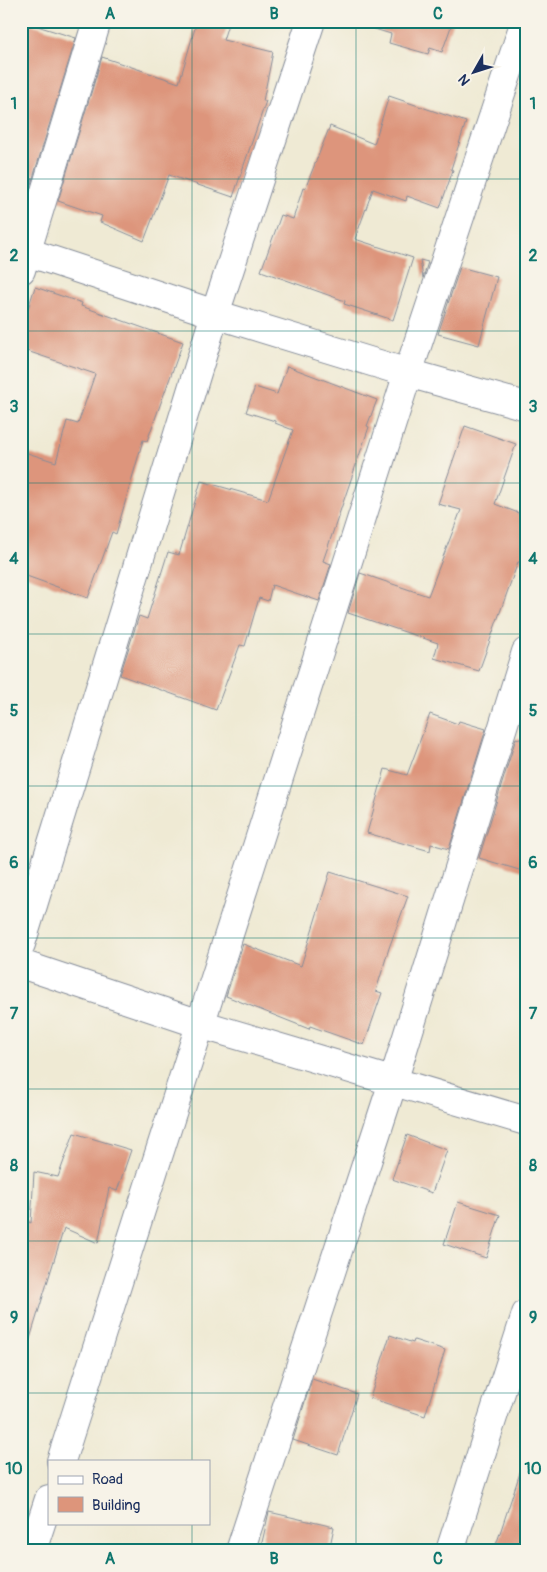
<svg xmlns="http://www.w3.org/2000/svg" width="547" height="1572" font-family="Pangolin,sans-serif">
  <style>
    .building { fill: #dd957b }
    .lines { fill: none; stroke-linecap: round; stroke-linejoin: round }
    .minor-casing { stroke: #858c99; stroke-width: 30 }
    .minor { stroke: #fff; stroke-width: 28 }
    .grid { fill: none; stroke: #0f766e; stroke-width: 1; stroke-opacity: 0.55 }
    .neatline { fill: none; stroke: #0f766e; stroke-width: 2 }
    .grid-label { font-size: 16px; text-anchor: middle; font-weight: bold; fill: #0f766e }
  </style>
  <rect width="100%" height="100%" fill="#f7f3e8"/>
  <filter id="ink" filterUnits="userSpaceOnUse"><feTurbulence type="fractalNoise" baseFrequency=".02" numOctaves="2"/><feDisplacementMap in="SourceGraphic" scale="10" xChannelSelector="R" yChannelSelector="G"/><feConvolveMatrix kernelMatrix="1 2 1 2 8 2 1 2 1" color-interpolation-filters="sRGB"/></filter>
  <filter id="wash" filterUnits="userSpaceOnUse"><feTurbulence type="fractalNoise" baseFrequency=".0096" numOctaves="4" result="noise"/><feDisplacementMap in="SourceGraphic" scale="20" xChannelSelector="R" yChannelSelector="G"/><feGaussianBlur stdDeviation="1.12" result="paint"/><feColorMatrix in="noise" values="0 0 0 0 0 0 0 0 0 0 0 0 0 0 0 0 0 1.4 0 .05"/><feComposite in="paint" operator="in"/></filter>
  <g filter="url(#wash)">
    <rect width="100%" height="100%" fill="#efead4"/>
    <g id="blocks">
      <path class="building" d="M21,21L76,38L29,191L21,188Z
        M197,21H229L223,40L273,52L263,101H266L233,197L169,175L144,241L100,222L102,216L58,201L102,57L179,83Z
        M366,21H453L442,52L430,48L428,54L389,43L391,34L365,26Z
        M389,96L466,122L451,169L453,170L440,208L407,196L406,201L373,189L355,239L413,258L393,320L344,304L345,301L261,271L281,215L293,219L303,188L305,189L330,126L374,144Z
        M420,260L428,262L423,278Z
        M460,267L497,277L479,345L438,334Z
        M35,287L82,303L81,306L183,342L147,441L143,440L116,534L112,532L88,598L21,574V451L56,462L67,421L78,424L95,374L21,349V330Z
        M287,366L377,400L367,426L369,427L323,561L331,564L319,601L272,585L268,601L259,598L245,646L240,645L216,710L120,675L139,616L147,619L168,552L179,555L201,481L268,500L293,430L275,423V421L246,412L255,387L277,394Z
        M465,426L516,444L495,504L526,516V549L521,562H518L479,671L434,658L438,643L348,613L360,573L428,596L461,510L438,504Z
        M430,714L458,724L459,721L486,729L449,849L431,844L430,851L367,833L385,769L407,775Z
        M516,738L526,741V872L479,858Z
        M330,872L408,896L389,948L376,991L382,993L364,1045L310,1026L309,1029L226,996L243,944L301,966Z
        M74,1133L131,1150L117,1191L109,1188L98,1243L64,1228L28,1345L21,1344V1218L31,1223L34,1172L58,1177Z
        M407,1135L447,1150L432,1193L392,1179Z
        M458,1202L500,1215L486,1258L444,1244Z
        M390,1335L413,1343L414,1340L445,1350L425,1416L370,1398Z
        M312,1379L357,1394L338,1455L293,1440Z
        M521,1470H526V1551H494Z
        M269,1512L334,1527L329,1551H260Z"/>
    </g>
  </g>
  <g filter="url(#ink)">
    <use href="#blocks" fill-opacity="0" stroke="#858c99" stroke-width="1"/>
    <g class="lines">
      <defs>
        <path id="minor" d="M21,250L215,314L408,373L526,406
          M21,270L97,21
          M21,944L215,314L311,21
          M21,964L200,1024L526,1121
          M61,1461L408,373L525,21
          M32,1551L49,1499
          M240,1551L393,1082L526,652
          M450,1551L526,1314"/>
      </defs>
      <use href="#minor" class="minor-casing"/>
      <use href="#minor" class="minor"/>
    </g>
  </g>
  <path class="grid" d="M192,21V1461M356,21V1551M21,179H526M21,331H526M21,483H526M21,634H526M21,786H526M21,938H526M21,1089H526M21,1241H526M21,1393H526M192,1523V1551"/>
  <rect width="547" height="1572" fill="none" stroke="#f7f3e8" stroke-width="55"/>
  <rect x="48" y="1460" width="162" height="65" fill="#f7f3e8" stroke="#9fa5b1"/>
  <rect x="58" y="1476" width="25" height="8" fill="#ffffff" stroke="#9fa5b1"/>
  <text x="92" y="1484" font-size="15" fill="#1b2f5e">Road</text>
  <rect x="58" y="1497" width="25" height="15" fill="#dd957b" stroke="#9fa5b1"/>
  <text x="92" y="1510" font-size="15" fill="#1b2f5e">Building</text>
  <g transform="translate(474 72) rotate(231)" stroke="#f7f3e8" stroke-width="4" paint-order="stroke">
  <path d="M0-4L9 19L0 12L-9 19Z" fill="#1b2f5e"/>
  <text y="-8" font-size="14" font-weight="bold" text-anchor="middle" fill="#1b2f5e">N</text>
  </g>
  <rect x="28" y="28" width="492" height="1516" class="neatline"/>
  <g class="grid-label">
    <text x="110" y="19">A</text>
    <text x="274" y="19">B</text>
    <text x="438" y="19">C</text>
    <text x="14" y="109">1</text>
    <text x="533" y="109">1</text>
    <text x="14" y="261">2</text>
    <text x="533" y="261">2</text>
    <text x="14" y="412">3</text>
    <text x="533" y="412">3</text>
    <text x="14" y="564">4</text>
    <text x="533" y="564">4</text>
    <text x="14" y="716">5</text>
    <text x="533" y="716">5</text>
    <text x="14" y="868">6</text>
    <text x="533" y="868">6</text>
    <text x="14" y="1019">7</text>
    <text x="533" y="1019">7</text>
    <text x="14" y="1171">8</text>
    <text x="533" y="1171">8</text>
    <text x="14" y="1323">9</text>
    <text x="533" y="1323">9</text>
    <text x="14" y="1474">10</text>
    <text x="533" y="1474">10</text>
    <text x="110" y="1564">A</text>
    <text x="274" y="1564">B</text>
    <text x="438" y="1564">C</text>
  </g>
</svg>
